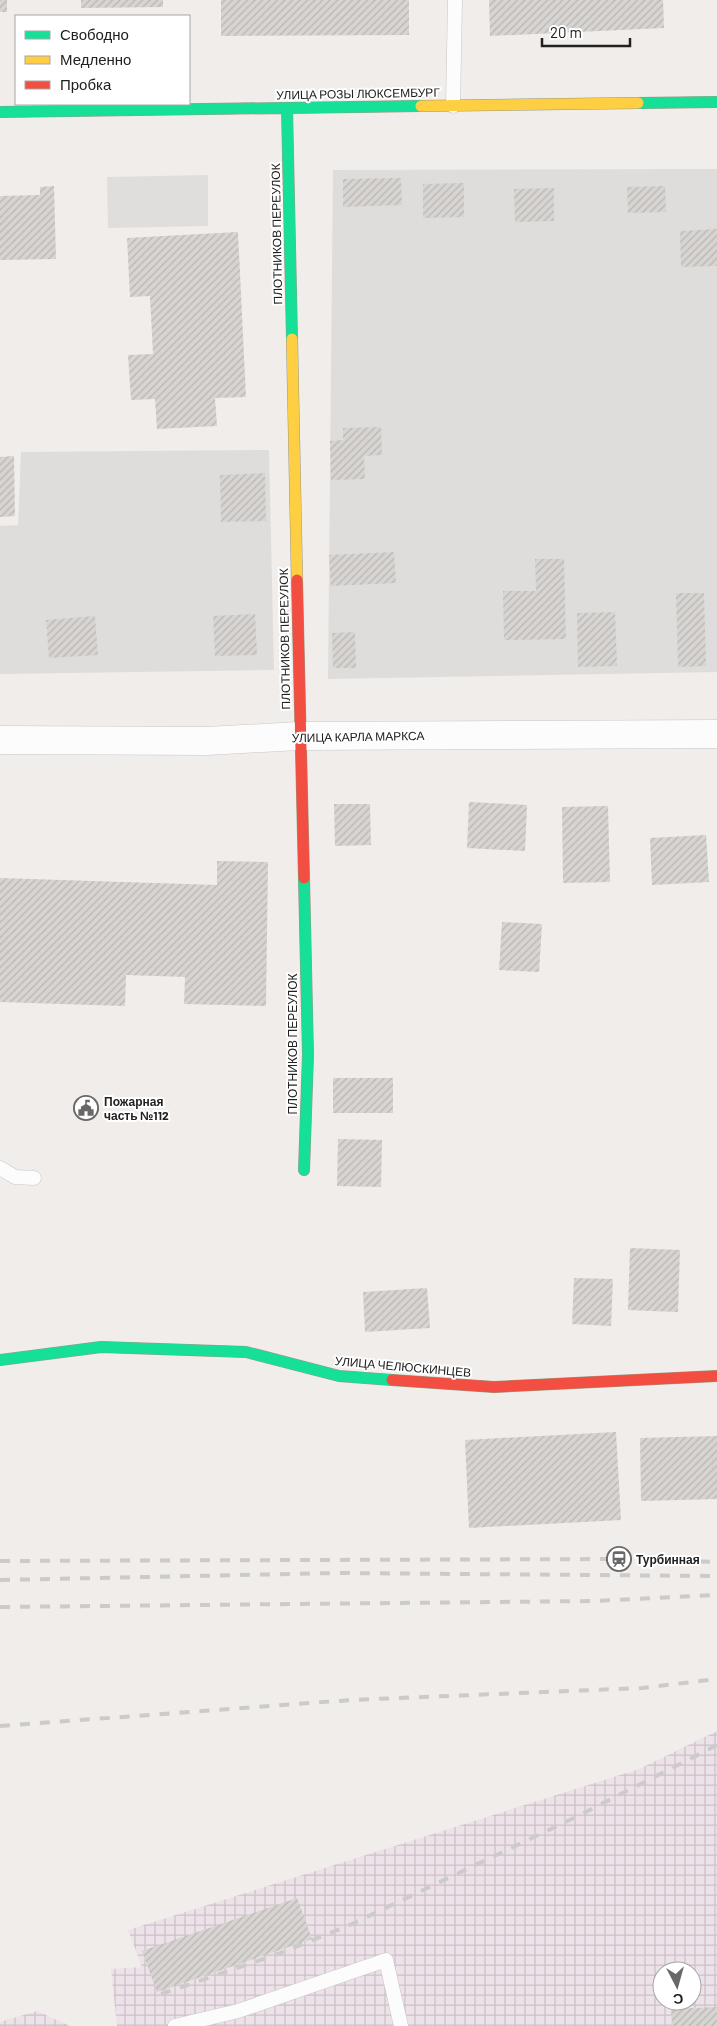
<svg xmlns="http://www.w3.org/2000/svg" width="717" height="2026" font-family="Barlow,sans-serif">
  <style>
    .residential { fill: #dfdddb }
    .industrial { fill: url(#industrial-grid); fill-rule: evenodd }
    .parking { fill: #e0dedd }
    .building { fill: url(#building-hatch) }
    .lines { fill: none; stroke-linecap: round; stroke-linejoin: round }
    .lane-casing { stroke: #c8c7c6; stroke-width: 15 }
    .street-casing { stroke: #c8c7c6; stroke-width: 29 }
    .fast-casing { stroke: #9a9a80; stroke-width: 12 }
    .slow-casing { stroke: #9a9a80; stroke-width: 12 }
    .jam-casing { stroke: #9a9a80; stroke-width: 12 }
    .lane { stroke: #fdfcfc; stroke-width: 14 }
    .street { stroke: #fdfcfc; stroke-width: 28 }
    .fast { stroke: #16e098; stroke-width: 11 }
    .slow { stroke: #ffcf43; stroke-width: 11 }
    .jam { stroke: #f24e42; stroke-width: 11 }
    .rail { stroke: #cbcbcb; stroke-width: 4; stroke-dasharray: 10 10; stroke-linecap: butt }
    .labels { text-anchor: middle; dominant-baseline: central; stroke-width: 4; stroke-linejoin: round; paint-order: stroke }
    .street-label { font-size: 12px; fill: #212121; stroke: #fff }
    .poi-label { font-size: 12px; font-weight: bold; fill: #212121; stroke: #fff; text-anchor: start }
  </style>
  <defs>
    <pattern id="industrial-grid" width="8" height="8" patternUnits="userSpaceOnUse" patternTransform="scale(1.25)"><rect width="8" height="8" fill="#ede2e9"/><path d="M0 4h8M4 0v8" fill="none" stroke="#cbc2c8"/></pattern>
    <pattern id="building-hatch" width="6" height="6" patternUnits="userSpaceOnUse" patternTransform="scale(1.25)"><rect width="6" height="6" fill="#d7d4d1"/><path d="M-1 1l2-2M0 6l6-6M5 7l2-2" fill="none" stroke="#b8b6b3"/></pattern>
  </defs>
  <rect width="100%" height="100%" fill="#f0edea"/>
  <path class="residential" d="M717,169V672L328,679L333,170Z
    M269,450L274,670L0,674V526L18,525L21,452Z"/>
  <path class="industrial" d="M717,1731V2026H117L111,1969L142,1967L128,1930L639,1769ZM662,1971H692V2001H662Z
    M37,2011L70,2026H0V2022Z"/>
  <path class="parking" d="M208,175V226L108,228L107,177Z"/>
  <path class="building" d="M0,0H7V12H0Z
    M81,0H163V7L81,8Z
    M221,0H409V35L221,36Z
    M489,0H663L664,28L490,36Z
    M401,178L402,205L343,207V179Z
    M464,183V217L423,218V184Z
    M54,186L56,259L0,260V196L40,195V187Z
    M665,186L666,212L628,213L627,187Z
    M554,188V221L515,222L514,189Z
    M717,229V266L681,267L680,231Z
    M238,232L246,397L215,398L217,426L157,429L155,399L131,400L128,355L153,354L150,296L130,297L127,238Z
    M381,427L382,455L364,456L365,479L331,480L330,441L343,440V428Z
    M14,456L15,516L0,517V457Z
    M265,473L266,521L221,522L220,475Z
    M394,552L396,583L331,586L329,555Z
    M535,559H564L566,639L504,640L503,591H536Z
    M676,593H704L706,666L678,667Z
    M615,612L617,666L578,667L577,613Z
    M255,614L257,655L215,656L213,616Z
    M95,616L98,655L49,658L46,620Z
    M355,632L356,668H333L332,633Z
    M469,802L527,805L525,851L467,848Z
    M334,804H370L371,845L335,846Z
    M608,806L610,882L563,883L562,807Z
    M706,835L709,882L652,885L650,838Z
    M217,861L268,862L266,1006L184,1004L185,977L126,975L125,1006L0,1002V878L217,885Z
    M502,922L542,924L539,972L499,970Z
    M333,1078H393V1113H333Z
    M338,1139L382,1140L381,1187L337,1186Z
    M630,1248L680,1250L678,1312L628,1310Z
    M574,1278L613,1279L611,1326L572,1324Z
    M427,1288L430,1328L365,1332L363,1292Z
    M616,1432L621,1520L469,1528L465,1440Z
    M717,1436V1499L641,1501L640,1438Z
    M297,1898L312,1939L157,1992L142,1951Z
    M717,2007V2026H672L671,2009Z"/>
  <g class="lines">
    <defs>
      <path id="lane" d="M453,106L455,0
        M0,1168L15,1177L34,1178
        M175,2026L238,2011L386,1960L401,2026"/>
      <path id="street" d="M0,740L207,741L299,736L717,734"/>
      <path id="fast" d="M638,103L717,102
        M287,108L292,339
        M0,112L421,106
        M304,1170L308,1055L304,878
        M0,1360L101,1347L246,1352L339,1376L392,1380"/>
      <path id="slow" d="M421,106L638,103
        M292,339L297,580"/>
      <path id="jam" d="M297,580L304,878
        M392,1380L494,1387L717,1376"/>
    </defs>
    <use href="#lane" class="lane-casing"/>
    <use href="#street" class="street-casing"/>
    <use href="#fast" class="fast-casing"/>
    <use href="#slow" class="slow-casing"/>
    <use href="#jam" class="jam-casing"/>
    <use href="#lane" class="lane"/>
    <use href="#street" class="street"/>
    <use href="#fast" class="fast"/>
    <use href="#slow" class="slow"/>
    <use href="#jam" class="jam"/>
    <path class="rail" d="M0,1561L619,1559L717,1562
      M0,1580L337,1573L717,1576
      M0,1607L594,1601L717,1595
      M0,1726L351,1700L642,1688L717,1679
      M161,1994L278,1954L352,1924L576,1817L717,1745"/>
  </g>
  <defs>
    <symbol id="civic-ring" viewBox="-11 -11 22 22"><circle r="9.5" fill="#fff" stroke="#696867" stroke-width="1.5"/><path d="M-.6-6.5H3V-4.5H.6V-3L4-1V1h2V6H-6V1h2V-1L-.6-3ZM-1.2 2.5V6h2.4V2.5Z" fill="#696867"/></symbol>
    <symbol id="station-ring" viewBox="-11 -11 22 22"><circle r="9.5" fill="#fff" stroke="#696867" stroke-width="1.5"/><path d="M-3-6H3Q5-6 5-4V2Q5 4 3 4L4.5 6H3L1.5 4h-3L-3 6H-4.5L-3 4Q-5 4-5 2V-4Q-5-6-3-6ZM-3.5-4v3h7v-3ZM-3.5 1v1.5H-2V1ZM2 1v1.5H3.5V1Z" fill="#696867"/></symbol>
  </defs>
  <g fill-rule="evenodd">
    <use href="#civic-ring" x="72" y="1094" width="28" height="28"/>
    <use href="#station-ring" x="605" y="1545" width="28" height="28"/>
  </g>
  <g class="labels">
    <g class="street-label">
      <text transform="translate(358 93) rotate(-1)">УЛИЦА РОЗЫ ЛЮКСЕМБУРГ</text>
      <text transform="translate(276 234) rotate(-91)">ПЛОТНИКОВ ПЕРЕУЛОК</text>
      <text transform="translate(284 639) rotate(-91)">ПЛОТНИКОВ ПЕРЕУЛОК</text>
      <text transform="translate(358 736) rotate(-1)">УЛИЦА КАРЛА МАРКСА</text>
      <text transform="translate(292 1044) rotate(-90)">ПЛОТНИКОВ ПЕРЕУЛОК</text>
      <text transform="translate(403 1366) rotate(5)">УЛИЦА ЧЕЛЮСКИНЦЕВ</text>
    </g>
    <g class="poi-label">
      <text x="104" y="1101">Пожарная<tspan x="104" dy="14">часть №112</tspan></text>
      <text x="636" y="1559">Турбинная</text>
    </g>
  </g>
  <rect x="15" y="15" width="175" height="90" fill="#ffffff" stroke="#a6a6a6"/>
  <rect x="25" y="31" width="25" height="8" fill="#16e098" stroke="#a6a6a6"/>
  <text x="60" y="40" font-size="15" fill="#212121">Свободно</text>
  <rect x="25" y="56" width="25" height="8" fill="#ffcf43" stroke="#a6a6a6"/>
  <text x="60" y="65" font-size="15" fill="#212121">Медленно</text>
  <rect x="25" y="81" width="25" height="8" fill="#f24e42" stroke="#a6a6a6"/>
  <text x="60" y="90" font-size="15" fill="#212121">Пробка</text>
  <g transform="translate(677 1986) rotate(174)"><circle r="24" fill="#ffffff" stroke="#a6a6a6"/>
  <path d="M0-4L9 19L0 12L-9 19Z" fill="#696867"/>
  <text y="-8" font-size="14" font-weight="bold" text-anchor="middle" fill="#212121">С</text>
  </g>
  <path d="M542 38v8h88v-8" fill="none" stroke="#212121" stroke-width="2.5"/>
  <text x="550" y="38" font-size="15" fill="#212121" stroke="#ffffff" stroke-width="4" paint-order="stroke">20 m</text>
</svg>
